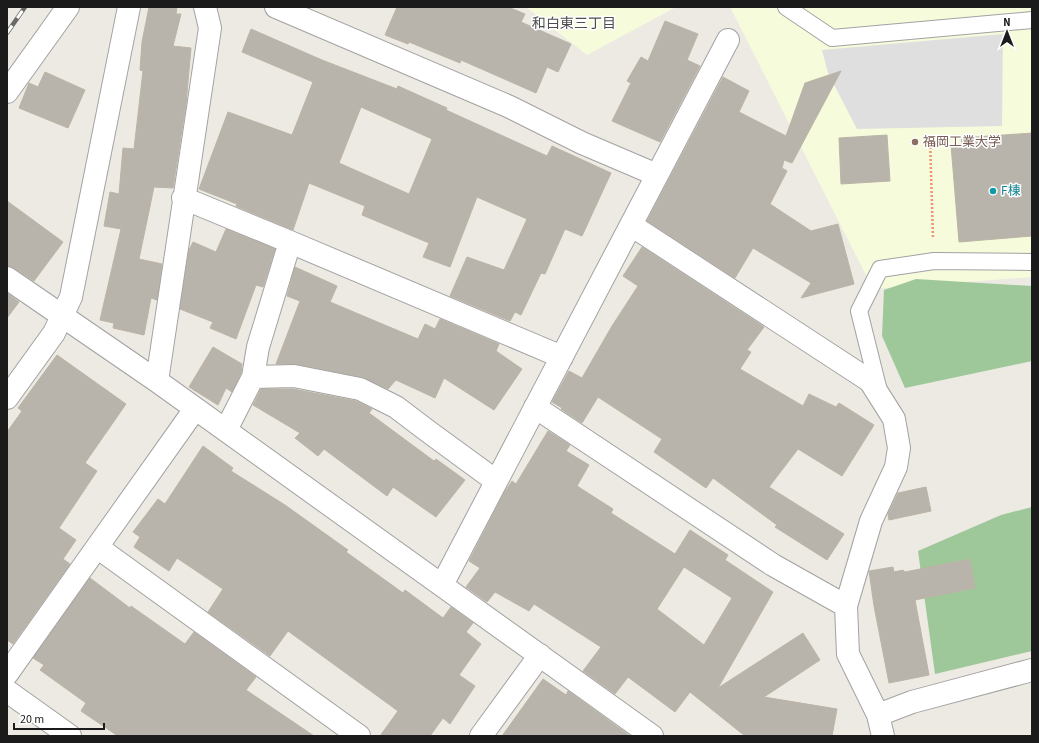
<svg xmlns="http://www.w3.org/2000/svg" width="1039" height="743" font-family="'Source Sans 3','Noto Sans JP',sans-serif">
  <style>
    .education { fill: #f6fcdb }
    .forest { fill: #9fc89a }
    .parking { fill: #dfdfdf }
    .building { fill: #b8b3ab; stroke: #bcb4a5; fill-rule: evenodd }
    .lines { fill: none; stroke-linecap: round; stroke-linejoin: round }
    .lane-casing { stroke: #a2a2a2; stroke-width: 18 }
    .street-casing { stroke: #a2a2a2; stroke-width: 24 }
    .path { stroke: #ed9471; stroke-width: 2.5; stroke-dasharray: 2 2; stroke-linecap: butt }
    .lane { stroke: #fff; stroke-width: 16 }
    .street { stroke: #fff; stroke-width: 22 }
    .rail-casing { stroke: #696969; stroke-width: 4.5 }
    .rail { stroke: #fff; stroke-width: 3; stroke-dasharray: 9; stroke-linecap: butt }
    .education-dot { fill: #8d6e63; stroke: #fff; stroke-width: 1.5 }
    .culture-dot { fill: #0f9aa8; stroke: #fff; stroke-width: 1.5 }
    .labels { text-anchor: middle; dominant-baseline: central; stroke-width: 3; stroke-linejoin: round; paint-order: stroke }
    .education-label { font-size: 13px; fill: #785e54; stroke: #fff; text-anchor: start }
    .culture-label { font-size: 13px; fill: #0d838f; stroke: #fff; text-anchor: start }
    .neighbourhood-label { font-size: 14px; fill: #4e4e4e; stroke: #fff }
  </style>
  <rect width="100%" height="100%" fill="#eceae2"/>
  <path class="education" d="M526,7H676L587,55Z
    M730,7H1032V277L873,289Z"/>
  <path class="forest" d="M916,279L1032,286V361L905,388L882,336L884,290Z
    M1032,507V651L935,674L918,551L1001,515Z"/>
  <path class="parking" d="M1003,34L1002,126L857,129L828,73L822,50Z"/>
  <path class="building" d="M149,7H177L176,14H181L173,46L191,48L186,104L173,188L154,187L139,259L162,264L157,300L151,298L144,335L113,328L114,323L100,320L121,229L104,226L110,192L119,194L123,148L134,149L143,71L140,70L142,42Z
    M397,7H508L525,14L521,22L571,44L558,72L547,67L536,93L461,60L460,63L409,42L408,44L385,35Z
    M665,21L698,34L687,60L700,66L660,142L612,121L631,83L627,81L641,57L648,61Z
    M251,29L322,60L397,89L398,86L447,108L446,110L547,156L552,146L611,173L582,236L565,229L545,274L541,273L521,315L515,312L510,321L450,296L467,257L504,270L527,219L477,197L450,267L423,257L429,243L362,215L365,206L309,183L293,230L236,206L237,204L199,189L228,112L292,135L313,82L242,52ZM361,107L432,139L409,194L339,163Z
    M841,71L792,163L784,160L782,168L787,171L770,204L811,231L838,224L854,284L801,298L811,283L753,248L735,278L647,221L723,77L749,91L739,112L786,136L805,83Z
    M45,72L85,90L68,128L19,108L29,83L38,87Z
    M1032,133V236L959,242L951,145L962,144L961,138Z
    M887,135L890,181L841,184L839,138Z
    M7,201L63,242L34,281L14,268L7,266Z
    M226,229L275,249L263,287L256,285L236,339L210,328L213,322L180,309L189,250L193,242L216,252Z
    M642,247L764,327L747,350L751,352L740,369L803,406L809,394L836,407L839,403L874,425L842,476L798,449L769,487L844,534L827,560L775,527L777,525L713,478L706,488L654,452L662,439L598,397L582,423L561,409L562,408L552,402L569,371L582,378L612,326L638,286L623,276Z
    M295,267L337,286L330,302L418,339L425,324L435,329L440,319L499,344L496,351L522,369L494,410L444,378L435,398L396,380L388,389L362,377L296,364H276L300,301L287,296Z
    M7,293L19,302L7,318Z
    M213,347L242,364L241,373L232,392L226,388L218,405L189,387Z
    M57,355L126,404L85,463L97,471L59,528L76,540L63,559L70,564L13,644L7,640V432L22,411L18,408Z
    M261,389H293L356,401L372,409L369,413L434,461L436,459L465,480L436,517L393,487L387,496L324,449L318,456L295,438L300,433L253,405Z
    M548,431L570,445L566,451L589,465L577,486L613,509L611,513L675,554L690,530L728,555L725,560L773,592L718,688L803,633L820,660L764,697L837,709L832,736H745L690,692L675,712L628,677L615,694L583,671L601,647L534,604L529,611L495,592L487,602L466,587L480,568L469,561L504,493L512,481L516,484ZM684,567L732,598L704,645L657,609Z
    M203,446L233,468L231,471L285,505L348,550L346,552L403,593L405,590L443,618L451,607L473,623L466,632L481,644L459,675L475,686L450,724L443,718L430,736H380L398,711L288,631L270,656L208,612L223,589L177,558L169,571L134,547L140,537L133,532L158,499L165,504Z
    M926,487L931,511L889,520L888,514L898,493Z
    M970,559L975,588L915,600L929,675L889,683L874,606L869,571L893,567L894,572L903,570L905,572Z
    M90,578L130,608L131,606L185,644L194,632L256,677L246,690L314,736H118L81,711L86,703L40,670L44,665L33,658Z
    M543,679L566,695L568,691L630,736H502Z"/>
  <g class="lines">
    <defs>
      <path id="lane" d="M786,7L832,38L1032,20
        M879,391L859,311L880,269L934,261L1032,262"/>
      <path id="street" d="M276,7L510,107L582,143L657,175
        M7,92L68,7
        M183,198L290,242L562,357
        M631,225L870,381L894,419L899,448L896,467L871,521L846,606L848,654L878,715L883,736
        M7,278L157,381L652,736
        M253,377L294,376L360,389L396,407L429,432L496,481
        M157,381L210,28L205,7
        M7,398L54,333L71,297L129,7
        M535,407L773,565L846,606
        M226,430L253,377L258,347L290,242
        M97,547L359,736
        M442,585L728,40
        M7,674L195,409
        M7,691L70,736
        M878,715L912,702L1032,670
        M481,736L540,655"/>
    </defs>
    <use href="#lane" class="lane-casing"/>
    <use href="#street" class="street-casing"/>
    <path class="path" d="M930,139L933,238"/>
    <use href="#lane" class="lane"/>
    <use href="#street" class="street"/>
    <defs>
      <path id="rail" d="M7,33L25,7"/>
    </defs>
    <use href="#rail" class="rail-casing"/>
    <use href="#rail" class="rail"/>
  </g>
  <circle class="education-dot" cx="915" cy="142" r="4"/>
  <circle class="culture-dot" cx="993" cy="191" r="4"/>
  <g class="labels">
    <g class="education-label">
      <text x="923" y="142">福岡工業大学</text>
    </g>
    <g class="culture-label">
      <text x="1001" y="191">F棟</text>
    </g>
    <g class="neighbourhood-label">
      <text x="574" y="24">和白東三丁目</text>
    </g>
  </g>
  <rect width="1039" height="743" fill="none" stroke="#1b1b1b" stroke-width="16"/>
  <g transform="translate(1007 32)" stroke="#ffffff" stroke-width="3" paint-order="stroke">
  <path d="M0-3L7 15L0 10L-7 15Z" fill="#1b1b1b"/>
  <text y="-6" font-size="11" font-weight="bold" text-anchor="middle" fill="#1b1b1b">N</text>
  </g>
  <path d="M14 723v6h90v-6" fill="none" stroke="#1b1b1b" stroke-width="2"/>
  <text x="20" y="723" font-size="12" fill="#1b1b1b" stroke="#ffffff" stroke-width="3" paint-order="stroke">20 m</text>
</svg>
